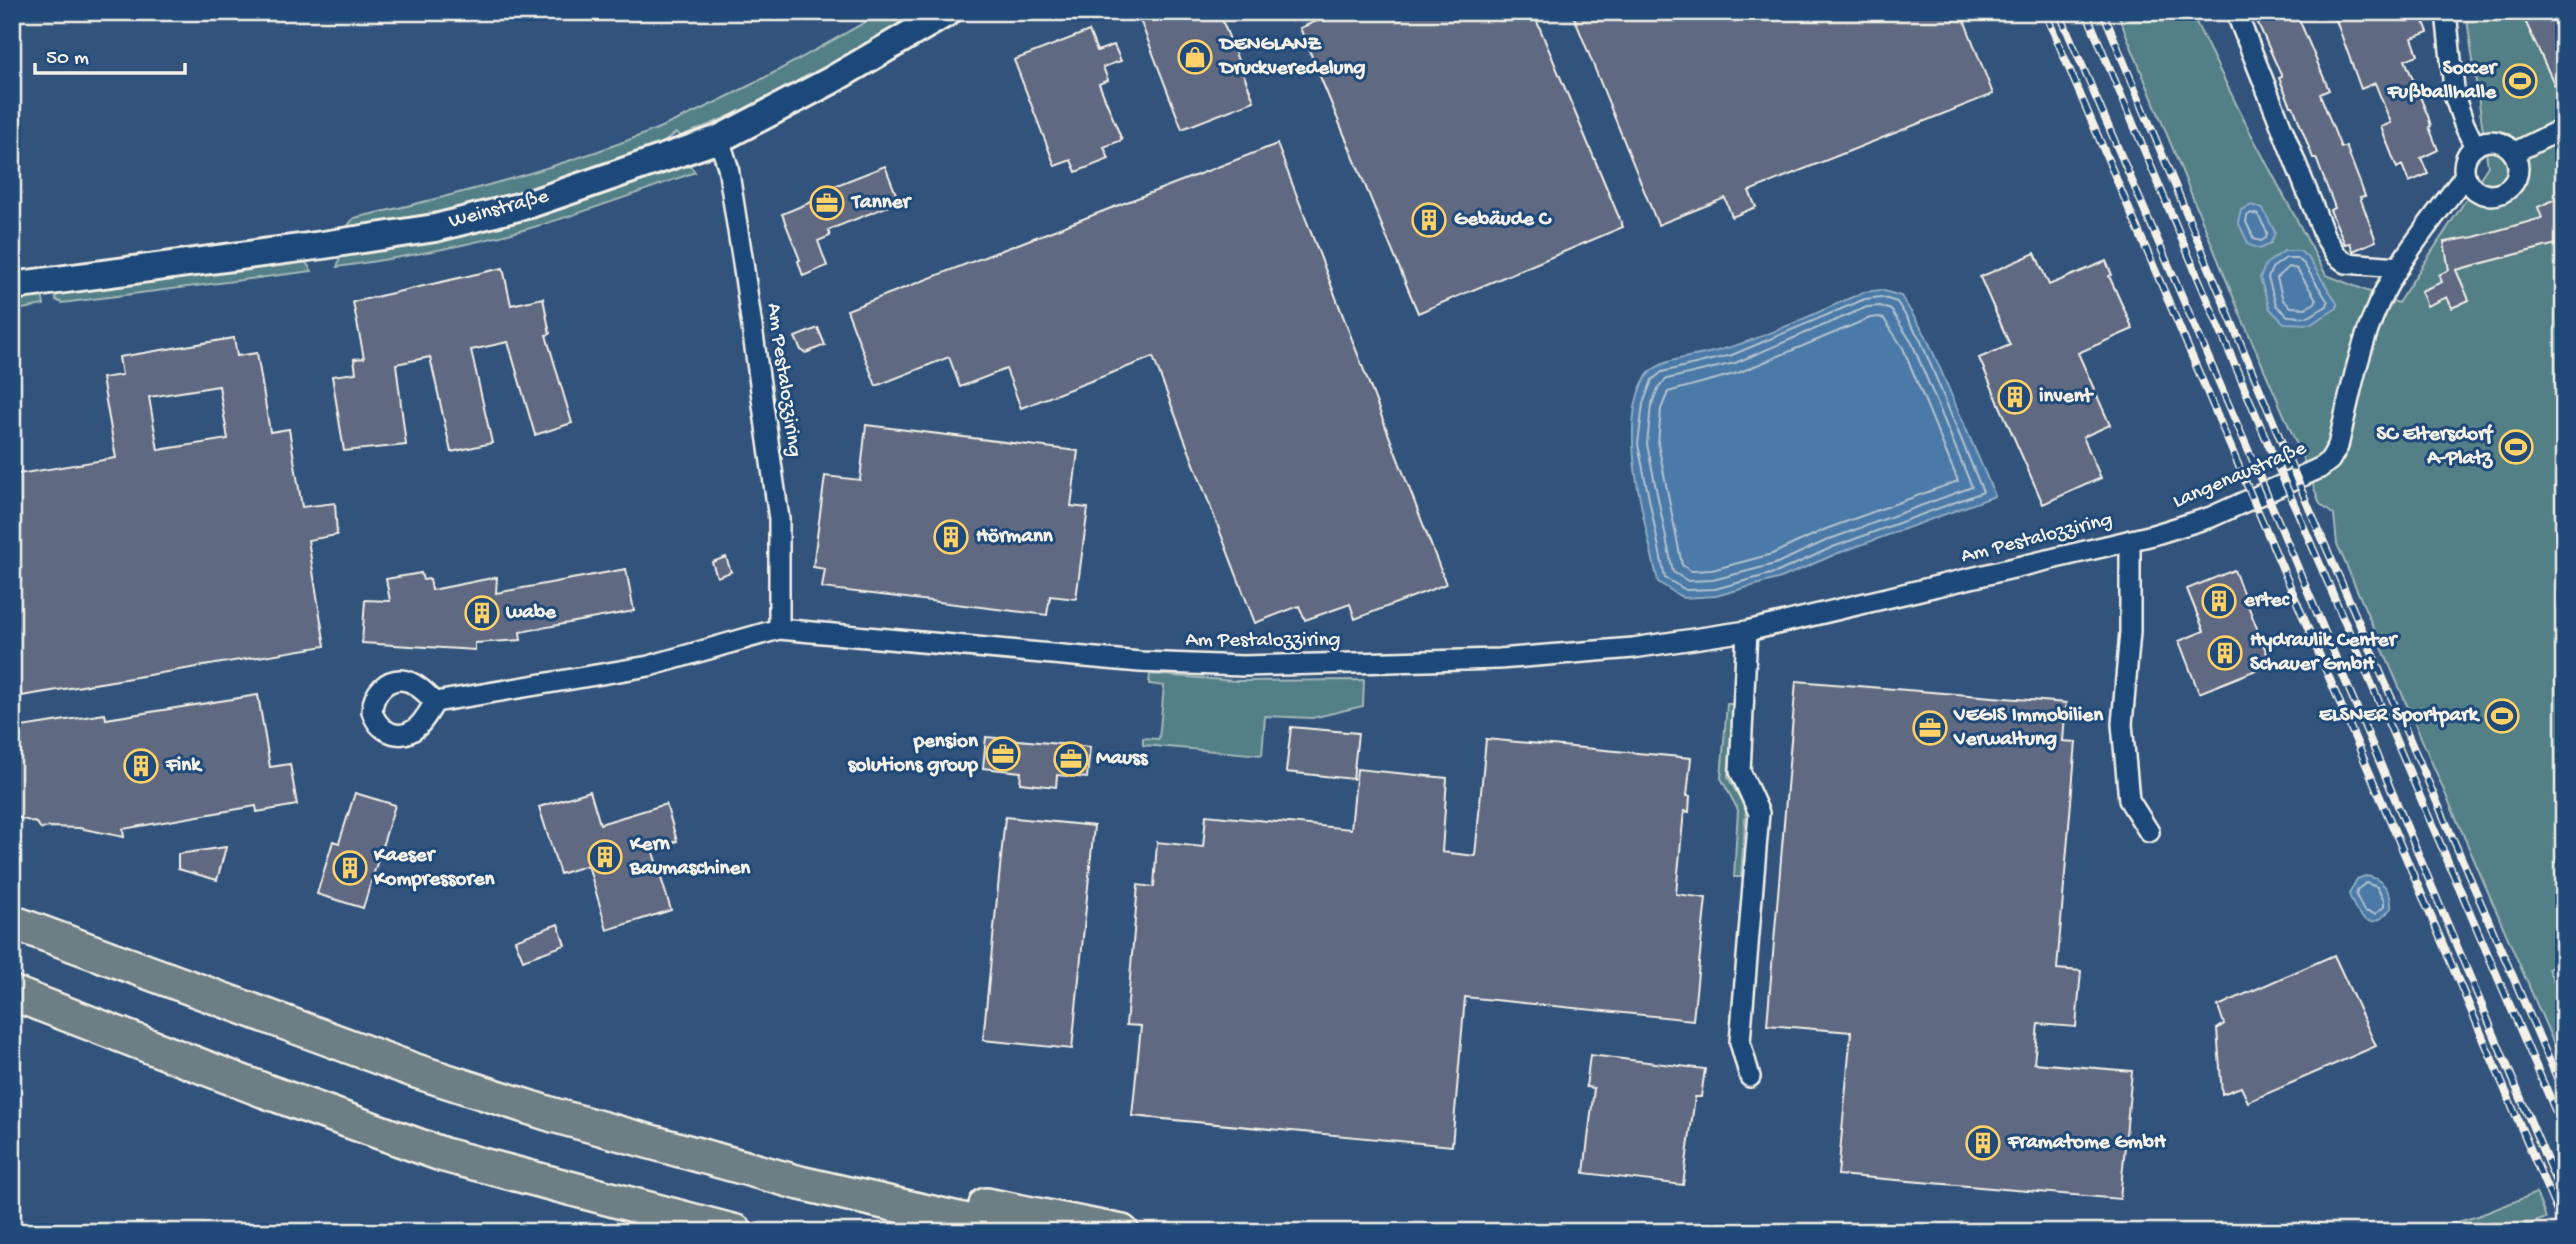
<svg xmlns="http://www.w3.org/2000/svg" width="2576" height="1244" font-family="'Gochi Hand',sans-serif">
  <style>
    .green { fill: #537f87; stroke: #a4b8b8; stroke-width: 2 }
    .water { fill: #4c7aa8; stroke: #8faac2; stroke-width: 2 }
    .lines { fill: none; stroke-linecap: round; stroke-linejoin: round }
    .shore { stroke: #b1c1ce; stroke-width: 2 }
    .building { fill: #606982; stroke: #f4f1e8; stroke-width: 2; fill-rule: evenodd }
    .street-casing { stroke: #f4f1e8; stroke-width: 24 }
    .secondary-casing { stroke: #f4f1e8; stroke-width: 32 }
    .highway-casing { stroke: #f4f1e8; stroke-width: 38 }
    .street { stroke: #1f4a7a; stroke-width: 19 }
    .secondary { stroke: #1f4a7a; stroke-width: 26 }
    .highway { stroke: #6d7e84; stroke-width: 33 }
    .rail-casing { stroke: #f4f1e8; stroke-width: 8 }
    .rail { stroke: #1f4a7a; stroke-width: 5; stroke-dasharray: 16; stroke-linecap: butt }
    .labels { text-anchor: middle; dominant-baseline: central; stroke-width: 6; stroke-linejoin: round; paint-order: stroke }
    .poi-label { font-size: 21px; font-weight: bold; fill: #f4f1e8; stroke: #1f4a7a; text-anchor: start }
    .street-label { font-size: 21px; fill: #f4f1e8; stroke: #1f4a7a }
  </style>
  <rect width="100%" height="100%" fill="#32537c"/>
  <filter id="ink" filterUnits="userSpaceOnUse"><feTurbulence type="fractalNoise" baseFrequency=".0143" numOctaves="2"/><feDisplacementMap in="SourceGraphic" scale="14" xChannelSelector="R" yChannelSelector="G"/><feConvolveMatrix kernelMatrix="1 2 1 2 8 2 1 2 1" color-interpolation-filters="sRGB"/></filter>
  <g filter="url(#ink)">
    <path class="green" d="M883,12H926C847,60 766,103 681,136L676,133L659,146L503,197L444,211L346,228L354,218C446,198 537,174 626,141C715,108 800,59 883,12Z
      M2117,12H2191L2250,132L2326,275L2398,303L2488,166L2466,12H2564V962L2548,969L2564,1003V1067L2337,544L2334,515L2320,504L2304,461L2241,316Z
      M678,166L691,167L695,172C640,192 584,213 527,229C465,246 401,258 337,267L341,255Z
      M304,260L312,271L62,303L56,300L54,292Z
      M42,294L44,305L12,311V302Z
      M1150,674L1236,681L1364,680L1363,706L1312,718L1265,716L1262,755L1143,745V738L1159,739L1164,686L1149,684Z
      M1727,704H1734L1728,777L1746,809L1741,877H1734L1738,810L1721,778Z
      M2536,1193L2546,1218L2508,1232H2424L2478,1216Z"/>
    <path class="water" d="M2252,205L2263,209L2275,232L2271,243L2260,249L2249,245L2238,222L2241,210Z
      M2284,251H2300L2309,259L2337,303V308L2311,324L2284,323L2270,309L2260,278L2266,264Z
      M1881,290L1901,296L1926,336L1995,496L1836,554L1781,578L1716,596L1683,598L1658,582C1647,529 1615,425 1646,377C1657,360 1686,358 1704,354C1759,342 1812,314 1864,292Z
      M2365,876C2382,877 2392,892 2391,908C2371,935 2357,917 2349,894L2357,879Z"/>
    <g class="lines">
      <path class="shore" d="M2251,213L2258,215L2267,232L2266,238L2261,241L2254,239L2246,222L2247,216Z
        M2286,258H2297L2304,264L2328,302L2327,306L2308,317L2288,316L2276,305L2268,278L2272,268Z
        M2289,267L2297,269L2316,299L2315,303L2306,308L2291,307L2283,300L2277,278Z
        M1881,297L1897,302L1920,339L1983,492L1833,547L1778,572L1715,589L1686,590L1665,578L1638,444L1643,404L1652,380L1662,372L1732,355L1865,299Z
        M1880,306L1891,310L1912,343L1972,487L1830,539L1775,564L1713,580L1688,581L1673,572L1647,444L1651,406L1659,386L1667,379L1735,363L1867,307Z
        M1879,317L1884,319L1903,348L1958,481L1826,529L1772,554L1712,570L1691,571L1682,565L1658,444L1661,409L1668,392L1738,373L1870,318Z
        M2366,883L2377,887L2384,901V907L2375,914L2364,911L2356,895L2358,889Z"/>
    </g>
    <path class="building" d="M1137,12H1219L1254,101L1182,129Z
      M1338,12H1533L1623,227L1418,313L1300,28Z
      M1572,12H1961L1993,94L1749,191L1756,207L1732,217L1725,198L1658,225Z
      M2253,12H2296L2329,90L2320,94L2341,148L2346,146L2365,196L2360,197L2376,241L2353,251L2350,243L2345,244L2330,210L2335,208L2316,158H2313L2293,106H2291L2279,78L2282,77Z
      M2333,12H2420L2428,32L2412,38L2418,55L2405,60L2428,116L2431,126L2429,127L2438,150L2421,158L2428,174L2409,182L2402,165L2397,168L2381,127L2391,123L2375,83L2361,89Z
      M2521,12H2564V105Z
      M1089,31L1097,51L1114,45L1121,61L1103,67L1108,80L1099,84L1122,140L1104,147L1109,159L1076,172L1071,160L1055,166L1014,60Z
      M1277,144L1446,584L1355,619L1350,604L1305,620L1299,606L1255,623L1153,357L1021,408L1006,369L960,387L949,357L876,386L847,310Z
      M885,166L899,202L828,230L830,236L818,241L827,266L803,276L798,261L800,260L782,214L816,200L814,194Z
      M2564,195V242L2456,270L2469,300L2452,308L2447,297L2427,306L2421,291L2442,282L2439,275L2449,270L2444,242L2474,237L2542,218L2538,207Z
      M2035,253L2049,285L2106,261L2112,275L2109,276L2133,329L2078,353L2110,425L2083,437L2101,478L2043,504L1979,358L2010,345L1980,277Z
      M503,268L511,305L543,298L550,334L546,335L572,423L535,435L508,342L471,350L492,443L451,452L430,357L396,364L406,445L344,451L332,376L356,373L354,359L364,358L353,302Z
      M818,328L825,345L806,353L801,350L795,337Z
      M234,338L237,356L257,353L270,432L289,429L302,507L335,503L337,535L308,540L325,646L21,696L12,640V475L116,458L102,378L122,375L119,357ZM219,386L228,439L158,450L149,397Z
      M866,425L1078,451L1071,506L1088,508L1076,599L1050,596L1047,615L822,588L825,569L813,567L825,476L860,480Z
      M726,557L731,572L717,577L712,562Z
      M626,569L634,611L520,632L521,640L475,643V650L362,643L365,600L390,601L386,579L421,573L423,580L430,579L432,590L497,577L496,593Z
      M2234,570L2271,664L2199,693L2179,641L2204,631L2187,589Z
      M1796,681L2066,703L2063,741L2076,742L2057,969L2081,971L2076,1027L2038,1024L2034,1063L2132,1071L2120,1199L1838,1175L1851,1032L1767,1025Z
      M258,695L270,767L290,764L297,805L257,812L256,806L123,829L124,837L79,828L50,827L41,829L37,823L12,816V735L16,734L15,728L105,714L106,719Z
      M1291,727L1358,733L1353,779L1286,772Z
      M986,737L1090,747L1087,778L1057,775L1056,787L1020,783L1021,772L983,768Z
      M1486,739L1691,758L1687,796H1690L1689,812L1684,811L1676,894L1706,898L1693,1020L1465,997L1452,1146L1132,1116L1141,1026L1126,1025L1138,885L1154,887L1157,842L1203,847L1206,815L1351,829L1357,769L1447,778L1442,852L1475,856Z
      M590,791L600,824L666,804L677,841L652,849L671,910L607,930L588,865L560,874L539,807Z
      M355,793L395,805L363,908L317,894L333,841L339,843Z
      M1005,817L1094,826L1072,1049L983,1040Z
      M226,847L217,880L178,869V854Z
      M558,924L565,945L523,960L515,940Z
      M2334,955L2376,1046L2248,1102L2241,1087L2222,1094L2217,1029L2224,1024L2218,1006Z
      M1590,1055L1705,1069L1701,1097H1695L1683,1185L1584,1173L1594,1088L1586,1087Z"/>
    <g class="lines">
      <defs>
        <path id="street" d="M2236,12L2325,237L2337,256L2346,263L2399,267
          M2446,12L2455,98L2464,124L2475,147
          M2464 168a27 27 0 1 1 54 0a27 27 0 1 1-54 0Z
          M2513,153L2564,128
          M2130,540V632L2122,724L2129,800L2149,832
          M779,629L1140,662L1243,666L1499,659L1633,648L1747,631L2153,535L2211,517L2320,468L2330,460L2338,446C2349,399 2358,350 2378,305C2399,258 2435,217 2465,175
          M1747,631L1740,771L1759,813L1740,1042L1750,1077
          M435,702C429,711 424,722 415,729C398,742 377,730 372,711C373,693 387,676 407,681C417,684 427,694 435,702L649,666L779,629V519L743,263L728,167L719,139"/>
        <path id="secondary" d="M12,286L323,245L435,228L530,204L719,139L830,81L948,12"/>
        <path id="highway" d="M12,922L416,1071L553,1115L800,1183L1016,1232
          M12,993L263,1090L444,1155L736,1232
          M986,1205L1122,1232"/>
      </defs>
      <use href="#street" class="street-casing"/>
      <use href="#secondary" class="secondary-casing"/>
      <use href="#highway" class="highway-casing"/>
      <use href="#street" class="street"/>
      <use href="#secondary" class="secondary"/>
      <use href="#highway" class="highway"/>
      <defs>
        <path id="rail" d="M2045,12L2564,1228
          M2059,12L2253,461L2564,1201
          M2086,12L2272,453L2564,1131
          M2103,12L2309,508L2564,1094"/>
      </defs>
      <use href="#rail" class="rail-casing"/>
      <use href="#rail" class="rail"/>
    </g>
  </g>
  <defs>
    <symbol id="shop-ring" viewBox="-11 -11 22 22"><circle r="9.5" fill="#1f4a7a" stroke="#ffd166" stroke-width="1.5"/><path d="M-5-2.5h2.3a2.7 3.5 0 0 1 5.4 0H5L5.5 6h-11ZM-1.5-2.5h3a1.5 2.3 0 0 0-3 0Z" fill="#ffd166"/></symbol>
    <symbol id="stadium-ring" viewBox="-11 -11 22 22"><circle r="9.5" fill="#1f4a7a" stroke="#ffd166" stroke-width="1.5"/><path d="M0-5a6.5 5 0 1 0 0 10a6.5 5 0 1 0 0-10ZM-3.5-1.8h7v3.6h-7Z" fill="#ffd166"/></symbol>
    <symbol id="office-ring" viewBox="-11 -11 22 22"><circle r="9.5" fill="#1f4a7a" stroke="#ffd166" stroke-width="1.5"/><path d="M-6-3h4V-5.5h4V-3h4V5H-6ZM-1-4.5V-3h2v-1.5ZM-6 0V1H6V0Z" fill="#ffd166"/></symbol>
    <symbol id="building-ring" viewBox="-11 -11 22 22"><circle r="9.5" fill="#1f4a7a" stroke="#ffd166" stroke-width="1.5"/><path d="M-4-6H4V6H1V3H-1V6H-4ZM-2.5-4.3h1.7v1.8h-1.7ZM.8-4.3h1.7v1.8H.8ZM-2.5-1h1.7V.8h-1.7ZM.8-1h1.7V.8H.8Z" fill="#ffd166"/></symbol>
  </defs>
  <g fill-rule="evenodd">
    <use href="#shop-ring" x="1176" y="38" width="38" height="38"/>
    <use href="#stadium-ring" x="2501" y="62" width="38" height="38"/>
    <use href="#office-ring" x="808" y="184" width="38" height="38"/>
    <use href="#building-ring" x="1410" y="201" width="38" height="38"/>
    <use href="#building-ring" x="1996" y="378" width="38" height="38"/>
    <use href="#stadium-ring" x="2497" y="428" width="38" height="38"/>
    <use href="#building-ring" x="932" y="518" width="38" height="38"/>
    <use href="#building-ring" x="2200" y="582" width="38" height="38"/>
    <use href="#building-ring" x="463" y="594" width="38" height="38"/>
    <use href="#building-ring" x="2206" y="634" width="38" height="38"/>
    <use href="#stadium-ring" x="2483" y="697" width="38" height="38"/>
    <use href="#office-ring" x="1911" y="709" width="38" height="38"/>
    <use href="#office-ring" x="984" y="735" width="38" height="38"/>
    <use href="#office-ring" x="1052" y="740" width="38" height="38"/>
    <use href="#building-ring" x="122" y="747" width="38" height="38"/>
    <use href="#building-ring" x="586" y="838" width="38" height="38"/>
    <use href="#building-ring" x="331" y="849" width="38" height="38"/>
    <use href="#building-ring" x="1964" y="1124" width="38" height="38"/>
  </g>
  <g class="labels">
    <g class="poi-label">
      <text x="1220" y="45">DENGLANZ<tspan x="1220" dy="24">Druckveredelung</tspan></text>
      <text x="2496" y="69" text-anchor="end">Soccer<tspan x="2496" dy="24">Fußballhalle</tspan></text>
      <text x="852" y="203">Tanner</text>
      <text x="1454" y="220">Gebäude C</text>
      <text x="2039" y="397">invent</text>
      <text x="2492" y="435" text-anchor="end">SC Eltersdorf<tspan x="2492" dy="24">A-Platz</tspan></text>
      <text x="976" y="537">Hörmann</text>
      <text x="2244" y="601">ertec</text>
      <text x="506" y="613">wabe</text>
      <text x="2250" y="641">Hydraulik Center<tspan x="2250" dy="24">Schauer GmbH</tspan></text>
      <text x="1954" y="716">VEGIS Immobilien<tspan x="1954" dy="24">Verwaltung</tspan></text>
      <text x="2478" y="716" text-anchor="end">ELSNER Sportpark</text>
      <text x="978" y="742" text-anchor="end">pension<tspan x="978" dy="24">solutions group</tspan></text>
      <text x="1096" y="759">Mauss</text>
      <text x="166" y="766">Fink</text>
      <text x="630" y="845">Kern<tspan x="630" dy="24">Baumaschinen</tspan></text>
      <text x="374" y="856">Kaeser<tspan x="374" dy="24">Kompressoren</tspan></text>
      <text x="2008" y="1143">Framatome GmbH</text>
    </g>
    <g class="street-label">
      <text transform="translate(499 210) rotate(-15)">Weinstraße</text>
      <text transform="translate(783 380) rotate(82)">Am Pestalozziring</text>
      <text transform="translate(2240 476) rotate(-23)">Langenaustraße</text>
      <text transform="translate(2037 539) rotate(-14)">Am Pestalozziring</text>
      <text x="1263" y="641">Am Pestalozziring</text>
    </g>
  </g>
  <rect width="2576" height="1244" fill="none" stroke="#1f4a7a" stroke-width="42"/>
  <rect x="21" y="21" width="2534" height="1202" fill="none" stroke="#f4f1e8" stroke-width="2.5" filter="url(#ink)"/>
  <path d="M35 63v10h150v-10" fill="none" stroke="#f4f1e8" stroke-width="3.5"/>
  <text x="46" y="63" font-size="21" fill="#f4f1e8" stroke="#1f4a7a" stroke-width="5" paint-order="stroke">50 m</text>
</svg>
